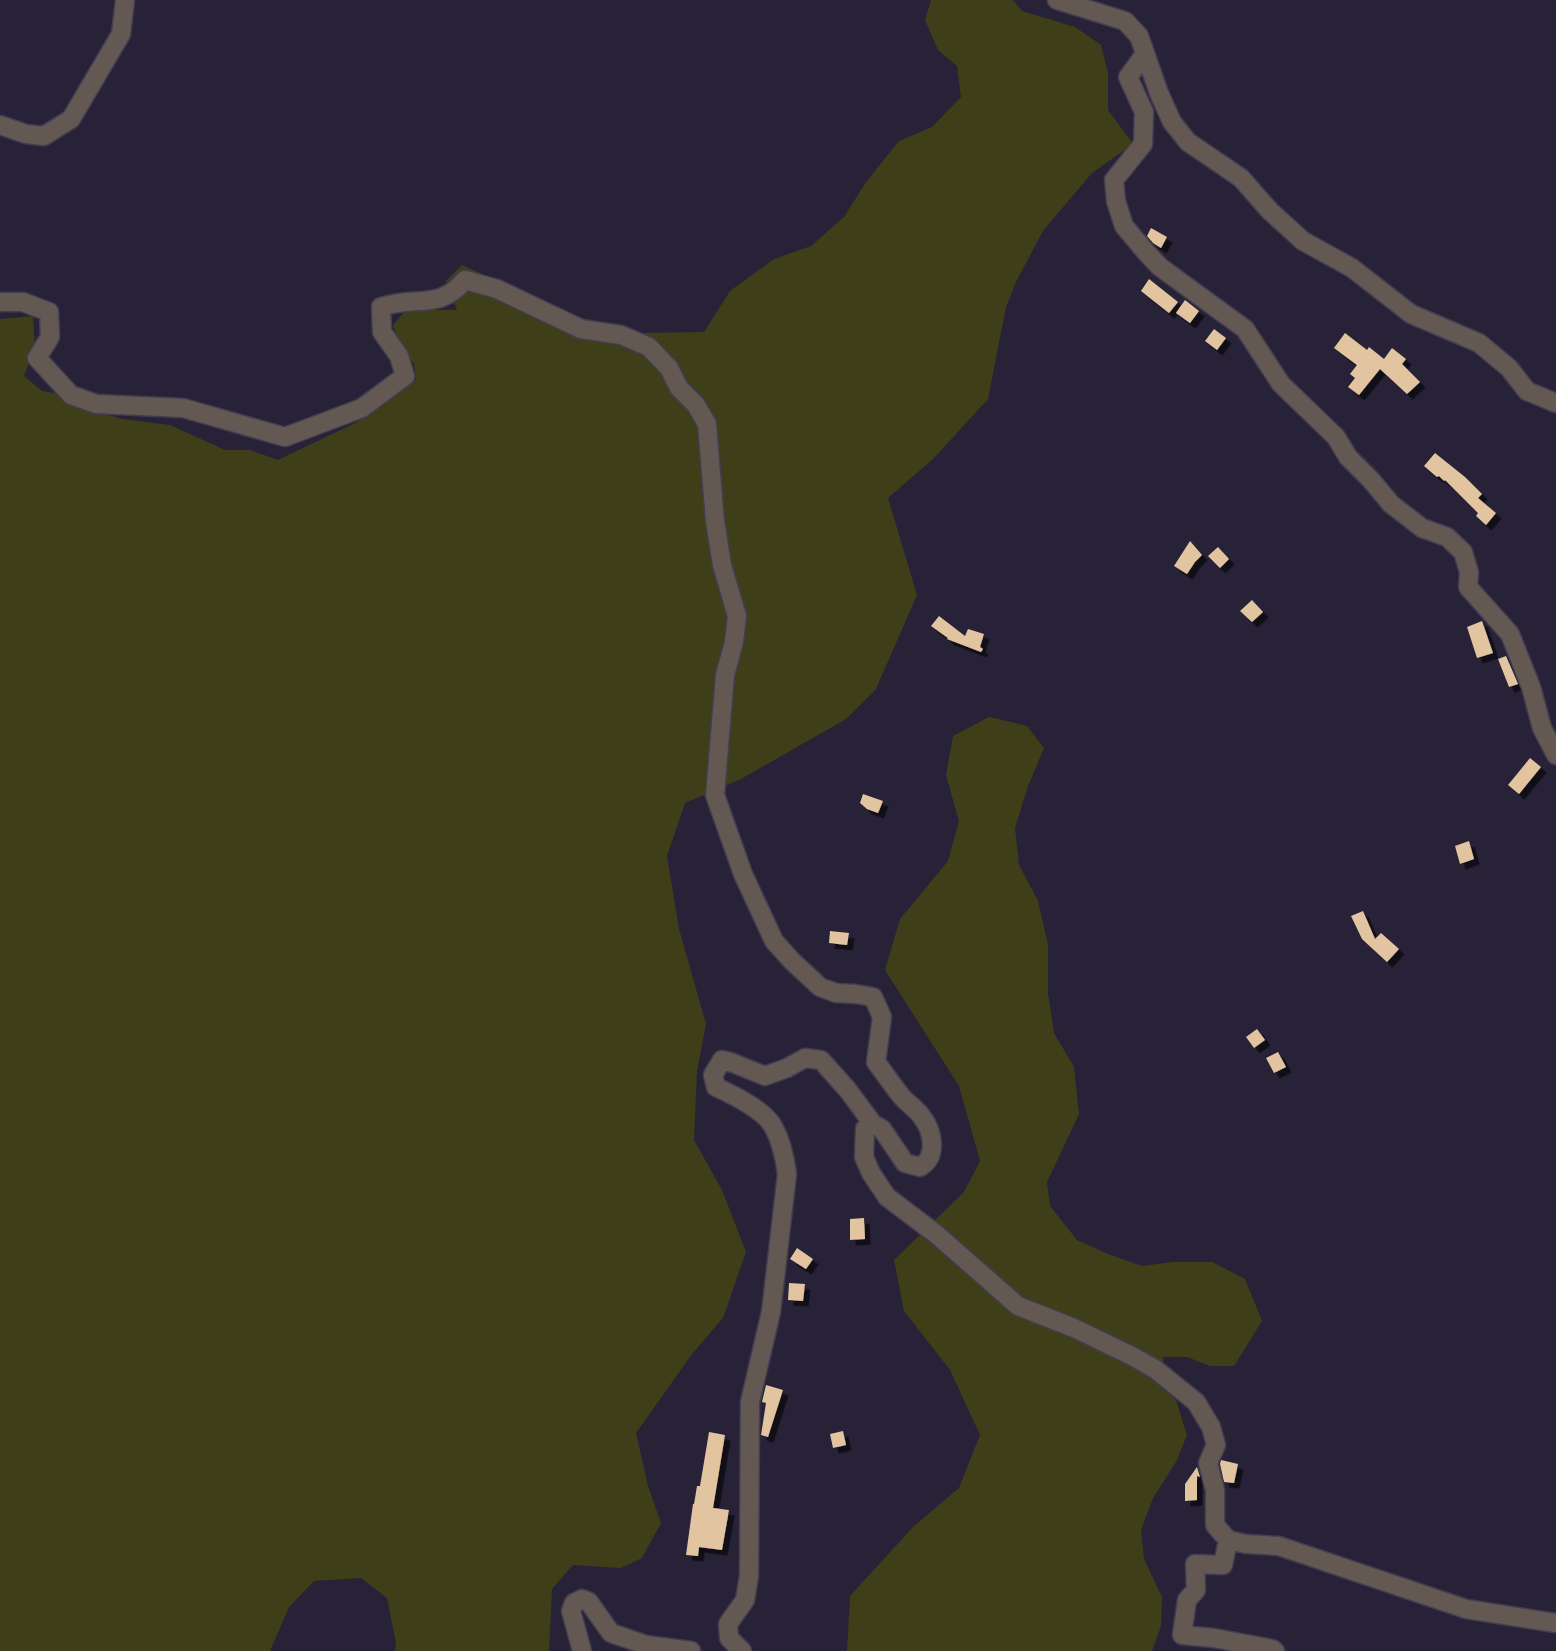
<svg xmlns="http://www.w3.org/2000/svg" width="1556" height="1651" font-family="Rubik,sans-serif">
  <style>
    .green { fill: #3e3f19 }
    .building { fill: #e2c4a1; filter: url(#shadow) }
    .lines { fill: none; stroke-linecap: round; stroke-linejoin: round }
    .minor-casing { stroke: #423d51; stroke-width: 21 }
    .minor { stroke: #645853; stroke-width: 18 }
  </style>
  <defs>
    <filter id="shadow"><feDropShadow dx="5.5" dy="5.5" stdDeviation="0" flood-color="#0009"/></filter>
  </defs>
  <rect width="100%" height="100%" fill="#272237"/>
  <path class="green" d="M931,0H1013L1022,11L1075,27L1101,45L1108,73V110L1133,144L1092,173L1043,231L1016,282L1006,307L988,399L933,459L888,498L917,595L876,689L846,719L741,779L685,803L667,856L679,929L706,1024L697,1071L694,1140L722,1190L746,1252L723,1318L692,1354L636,1433L648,1486L661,1523L642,1558L621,1568L573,1565L552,1589L549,1651H395L396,1643L387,1598L361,1578L314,1581L289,1607L270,1651H0V319L33,316L35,347L24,376L42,391L55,393L76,405L122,419L170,425L225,450H250L278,460L355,423L416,379L414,364L398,342L393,325L404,312L421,310H457L446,281L462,265L582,318L639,333L704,332L730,291L774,259L811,246L844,217L866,182L899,141L932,127L961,97L957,66L938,50L925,20Z
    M989,717L1027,726L1044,748L1028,786L1015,828L1019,865L1038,901L1048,945V993L1054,1033L1074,1067L1079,1114L1047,1182L1050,1206L1077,1240L1108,1254L1142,1266L1173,1262H1212L1245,1279L1262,1321L1234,1366H1210L1187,1357H1163L1164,1390L1176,1400L1187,1435L1176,1462L1153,1498L1141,1530L1144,1559L1162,1597L1161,1626L1152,1651H847L850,1596L913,1527L959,1488L980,1435L950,1370L904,1311L894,1260L964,1192L980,1161L959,1086L885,970L900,919L948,861L959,821L946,775L953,736Z"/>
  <path class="building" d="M1151,228L1167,237L1161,248L1153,243L1147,236Z
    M1149,279L1178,302L1169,313L1141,291Z
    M1185,300L1199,311L1190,323L1176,313Z
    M1214,329L1226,338L1217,350L1205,341Z
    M1345,333L1367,350L1369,347L1384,359L1392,348L1406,359L1402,364L1420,382L1407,394L1380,369L1359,395L1348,387L1355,378L1350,374L1357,365L1334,348Z
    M1435,453L1465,477L1482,494L1478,498L1496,513L1486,525L1476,516L1478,513L1445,480L1444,481L1439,476L1437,477L1424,466Z
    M1190,541L1202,555L1195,562L1187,574L1174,566Z
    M1218,547L1229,559L1220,568L1208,556Z
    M1252,600L1263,612L1252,622L1240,611Z
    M939,616L965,636L968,629L984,634L980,647L983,649L981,652L947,639L948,638L931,626Z
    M1482,621L1493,653L1477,658L1467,627Z
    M1506,656L1518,684L1509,687L1498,659Z
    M1530,758L1541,767L1519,794L1508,785Z
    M863,794L883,801L878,813L867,809L860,803Z
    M1469,841L1474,859L1460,864L1455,846Z
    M1363,911L1375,939L1381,933L1399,949L1387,962L1362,939L1351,916Z
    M830,931L849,933L847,945L829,943Z
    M1257,1029L1265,1040L1254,1048L1246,1037Z
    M1278,1052L1286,1067L1274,1073L1266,1058Z
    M864,1218L865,1239L850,1240V1219Z
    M797,1248L813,1259L806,1269L790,1259Z
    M789,1283L805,1284L803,1301L788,1300Z
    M766,1385L783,1390L768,1437L761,1435L766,1403L762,1402Z
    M843,1431L846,1445L833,1448L830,1434Z
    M709,1432L725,1435L713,1508L729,1510L722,1550L699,1547L698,1556L686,1555L693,1504H694L697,1486H700Z
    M1221,1460L1238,1464L1234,1483L1224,1482L1220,1464Z
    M1197,1467L1200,1477L1197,1476V1500L1185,1501V1484Z"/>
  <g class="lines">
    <defs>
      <path id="minor" d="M1057,0L1125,21L1139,36L1159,93L1172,122L1188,142L1241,178L1270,211L1303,241L1352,268L1411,314L1479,343L1509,368L1527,391L1556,403
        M1145,54L1128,77L1144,112L1143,144L1114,180L1116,201L1124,226L1145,251L1160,267L1245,329L1281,384L1336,437L1348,457L1371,480L1391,504L1422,528L1447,537L1463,552L1469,572L1468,587L1510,634L1531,687L1542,728L1556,755
        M0,125L26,134L44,136L71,119L121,34L125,0
        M0,302H23L49,312L50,337L37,358L71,395L96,404L183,408L285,437L362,408L405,376L399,356L382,332L381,307C416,295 439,311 465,280L497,289L581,329L621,335L649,347L669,368L679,388L696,405L707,424L715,521L722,565L737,616L734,642L725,675L715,795L743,874L774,941L792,961L820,987L836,993L856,994L873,997L882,1017L876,1062C885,1074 893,1086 902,1097C908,1104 917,1109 922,1117C933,1131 938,1157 920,1167L905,1163L882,1129L873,1124
        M1228,1540L1223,1565L1195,1564L1196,1590L1187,1600L1182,1635L1214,1638L1272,1649L1275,1651
        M582,1651L571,1611L574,1603L582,1599L589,1602L611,1633L646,1645L691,1651
        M742,1651L729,1638L728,1624L745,1600L749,1576L750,1402L771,1312L787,1174C785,1159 781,1141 774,1128C765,1110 733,1095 716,1087L713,1075L722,1060L733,1063L765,1076L787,1068L805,1058L821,1060L847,1089L873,1124L865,1129L864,1157L871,1173L887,1197L936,1234L1018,1306L1074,1328L1132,1356L1155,1369L1196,1402L1211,1427L1216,1445L1208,1463L1215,1490V1525L1228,1540L1246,1544L1279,1546L1466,1609L1556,1623"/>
    </defs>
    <use href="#minor" class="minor-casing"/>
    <use href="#minor" class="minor"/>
  </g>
</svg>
